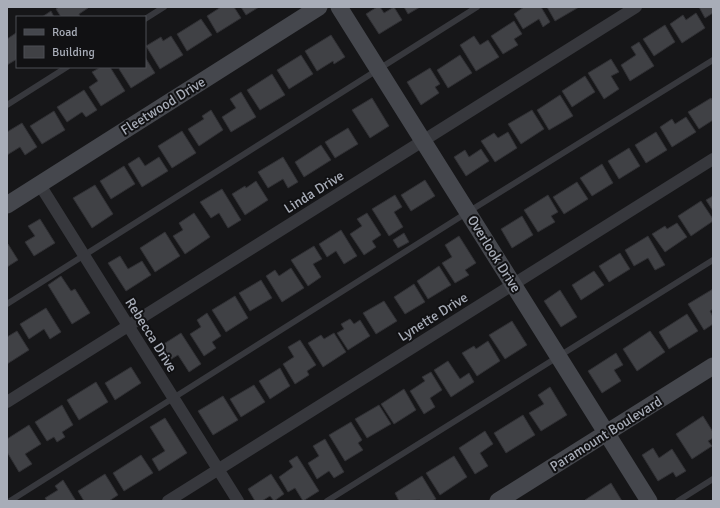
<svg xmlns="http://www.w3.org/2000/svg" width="720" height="508" font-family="Signika,sans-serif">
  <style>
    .building { fill: #404145; stroke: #303034 }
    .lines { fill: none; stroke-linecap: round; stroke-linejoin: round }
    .lane { stroke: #37383d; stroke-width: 6 }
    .street { stroke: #37383d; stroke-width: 12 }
    .secondary { stroke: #45474d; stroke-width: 17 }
    .labels { text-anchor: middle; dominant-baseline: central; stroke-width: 4; stroke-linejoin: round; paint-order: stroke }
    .street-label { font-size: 14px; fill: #a8adb8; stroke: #111113 }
  </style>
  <rect width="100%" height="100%" fill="#161618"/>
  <path class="building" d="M59,7H87L88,8L79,14L80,17H61L56,9Z
    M221,7H234L241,18L217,33L207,16Z
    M241,7H259L246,15Z
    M377,7H380L384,13L394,7L402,20L379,34L366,14Z
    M404,7H420L408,14Z
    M524,7H541L550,22L543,27L539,19L523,29L514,14Z
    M547,7H579L555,21Z
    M699,7H713V13L705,18Z
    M51,11L54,17H42Z
    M696,13L705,28L682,43L670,24L683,15L686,20Z
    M201,19L212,35L187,51L177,34Z
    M514,21L522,34L514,39L518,45L503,54L491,36Z
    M665,25L675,42L654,56L643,39Z
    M16,33L17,59L7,65V39Z
    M331,35L345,57L334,64L333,61L317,71L305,51Z
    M171,36L183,55L160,69L146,46L161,37L163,41Z
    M474,36L480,45L488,40L499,57L476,71L460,45Z
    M639,42L654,66L630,81L621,65L636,55L631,47Z
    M301,55L313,74L289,89L277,70Z
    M460,55L472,73L448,88L437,70Z
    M145,57L155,73L131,88L119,69L121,67H145Z
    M611,59L619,72L611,76L619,89L604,99L588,73Z
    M101,67H110L125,91L101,106L89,87L98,81L92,72Z
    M430,68L440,84L435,87L439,93L421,105L407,82Z
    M272,74L285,95L260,110L247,90Z
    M585,76L595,92L572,107L562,91Z
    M84,90L97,110L86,117L82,112L67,122L57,107Z
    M241,92L256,117L231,132L222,117L236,108L230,99Z
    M560,95L573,116L549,130L537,110Z
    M372,98L389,126L370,138L352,110Z
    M711,98L713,101V120L699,129L688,112Z
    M211,110L223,130L199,146L188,129L204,119L202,116Z
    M532,110L544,129L521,144L508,124Z
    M54,111L65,130L42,144L30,126Z
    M686,117L696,132L672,147L660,127L672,119L675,124Z
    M22,123L37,147L25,155L20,147L7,155V132Z
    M348,128L358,144L335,158L325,142Z
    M182,131L196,153L172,168L158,146Z
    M508,132L517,148L495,162L481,141L494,133L498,138Z
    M656,132L667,150L646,163L635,145Z
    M321,145L331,160L304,177L295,162Z
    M629,148L640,166L619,179L608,161Z
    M481,149L489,161L466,176L454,157L465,150L469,157Z
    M139,157L145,166L159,157L168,171L142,187L128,164Z
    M283,157L298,182L288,188L283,179L268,188L258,172Z
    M602,164L613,183L592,196L580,178Z
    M124,166L135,184L111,199L100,181Z
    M425,180L435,196L411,211L401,195Z
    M256,181L268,200L245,215L232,194L245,186L246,188Z
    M577,182L588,199L564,214L553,197Z
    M95,185L113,214L92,228L73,198Z
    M222,189L241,220L228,228L219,213L211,218L200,202Z
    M395,195L402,207L394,212L403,227L389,236L372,209Z
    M548,195L558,212L551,216L555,222L538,232L524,210Z
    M713,196V211L706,200Z
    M701,201L713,219V221L691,236L678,216Z
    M194,213L210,237L185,254L173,236L183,230L179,223Z
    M367,213L381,235L372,241L376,247L364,255L350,234L362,226L357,219Z
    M522,216L533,235L512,248L501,229Z
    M40,219L55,243L34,256L25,242L35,236L28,226Z
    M677,223L687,237L665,252L652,234L665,226L667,229Z
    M341,230L357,256L344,264L336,251L327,257L319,244Z
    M165,232L180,256L155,272L140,248Z
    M404,233L409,242L398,248L393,240Z
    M459,236L476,263L465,270L469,275L455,283L442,263L452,257L445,245Z
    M648,236L665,265L655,270L648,258L634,266L625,250Z
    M8,244L18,260L7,267V245Z
    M314,246L322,259L313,264L321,277L308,286L291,260Z
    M620,253L630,269L609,282L599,266Z
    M120,256L128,269L142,261L151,275L126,291L108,263Z
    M439,266L451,285L428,299L417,281Z
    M291,268L304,288L282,302L266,276L275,270L279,276Z
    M594,271L604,285L581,300L572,285Z
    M61,276L71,291L75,289L90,313L72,324L48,285Z
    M261,280L272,298L250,311L239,293Z
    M414,284L425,302L405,314L394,297Z
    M713,289V309L710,311L713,317V324L704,330L688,304Z
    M560,290L577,317L561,327L544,301Z
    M235,296L248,318L226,332L212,310Z
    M384,301L397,321L376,334L363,313Z
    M46,308L61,332L50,339L44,329L29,339L20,324Z
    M207,313L221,336L212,342L216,348L204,356L190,334L201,327L197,320Z
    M687,314L698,331L669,349L659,332Z
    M350,319L354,324L360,320L370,336L348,350L337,333L344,329L341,324Z
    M512,321L527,345L505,359L489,335Z
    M17,331L29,350L7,364V337Z
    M650,331L665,352L637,371L623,349Z
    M181,333L201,364L189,372L178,355L168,361L159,347Z
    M334,333L346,352L323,367L308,343L321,335L324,339Z
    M300,340L316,365L307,371L309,375L295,384L283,364L294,357L288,347Z
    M488,341L500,361L477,376L462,353L474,346L476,349Z
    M616,353L623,365L614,370L621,381L602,393L588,371Z
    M448,361L460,379L469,373L474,382L451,397L434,370Z
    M131,367L141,383L115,400L105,383Z
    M280,368L290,386L270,399L259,381Z
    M431,372L442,390L430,398L435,407L424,414L410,391L425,381L422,377Z
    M96,382L108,402L79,420L67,400Z
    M254,385L265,402L241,417L230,399Z
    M550,387L567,415L541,431L529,413L544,404L538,395Z
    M404,389L416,410L394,424L381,404Z
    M223,396L238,420L213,435L198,411Z
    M62,405L73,425L62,432L65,437L57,442L54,437L47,441L35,422Z
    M379,405L391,424L367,438L355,419Z
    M523,415L535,435L506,453L494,433Z
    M703,416L713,432V438L708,441L712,446L692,459L676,434Z
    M165,418L187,453L159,471L152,459L165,451L150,427Z
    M351,422L362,440L358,443L363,450L345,461L329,435Z
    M29,425L41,444L25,454L32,464L19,472L7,452V439Z
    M485,431L493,444L480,453L488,466L475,474L459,448Z
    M325,439L344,472L334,478L329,471L317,479L308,463L319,456L313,446Z
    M653,448L659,458L672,449L686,471L676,477L673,472L658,481L642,455Z
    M141,455L153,473L124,491L113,473Z
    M297,456L319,491L303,501L295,488L288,492L279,477L293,467L289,461Z
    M454,456L467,477L440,495L426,473Z
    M105,474L118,495L109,501H84L78,491Z
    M271,474L284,494L274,501L270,496L262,501H255L248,489Z
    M422,476L436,499L432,501H421L420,500L399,501L395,493Z
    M63,480L76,501H47L45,498L58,490L55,486Z
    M611,483L622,501H585V500Z"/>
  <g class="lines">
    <path class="lane" d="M145,19L164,7
      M7,105L67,67
      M7,304L477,7
      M10,501L468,212L713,60
      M327,501L713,260
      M678,501L713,479"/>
    <path class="street" d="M40,185L238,501
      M7,402L636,7
      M168,501L713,159"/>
    <path class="secondary" d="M339,7L649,501
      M7,205L319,7
      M498,501L713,366"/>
  </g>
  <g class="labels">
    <g class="street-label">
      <text transform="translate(163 106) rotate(-32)">Fleetwood Drive</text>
      <text transform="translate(314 192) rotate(-32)">Linda Drive</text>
      <text transform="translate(494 254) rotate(58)">Overlook Drive</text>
      <text transform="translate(433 317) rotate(-32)">Lynette Drive</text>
      <text transform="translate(151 335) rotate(58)">Rebecca Drive</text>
      <text transform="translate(606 434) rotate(-32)">Paramount Boulevard</text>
    </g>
  </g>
  <rect width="720" height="508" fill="none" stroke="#a8adb8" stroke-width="16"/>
  <rect x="16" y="16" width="130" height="52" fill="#111113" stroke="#4d4f55"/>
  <rect x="24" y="29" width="20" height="6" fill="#45474d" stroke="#4d4f55"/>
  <text x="52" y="36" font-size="12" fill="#a8adb8">Road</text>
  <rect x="24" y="46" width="20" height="12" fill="#404145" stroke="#4d4f55"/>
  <text x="52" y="56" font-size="12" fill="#a8adb8">Building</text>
</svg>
